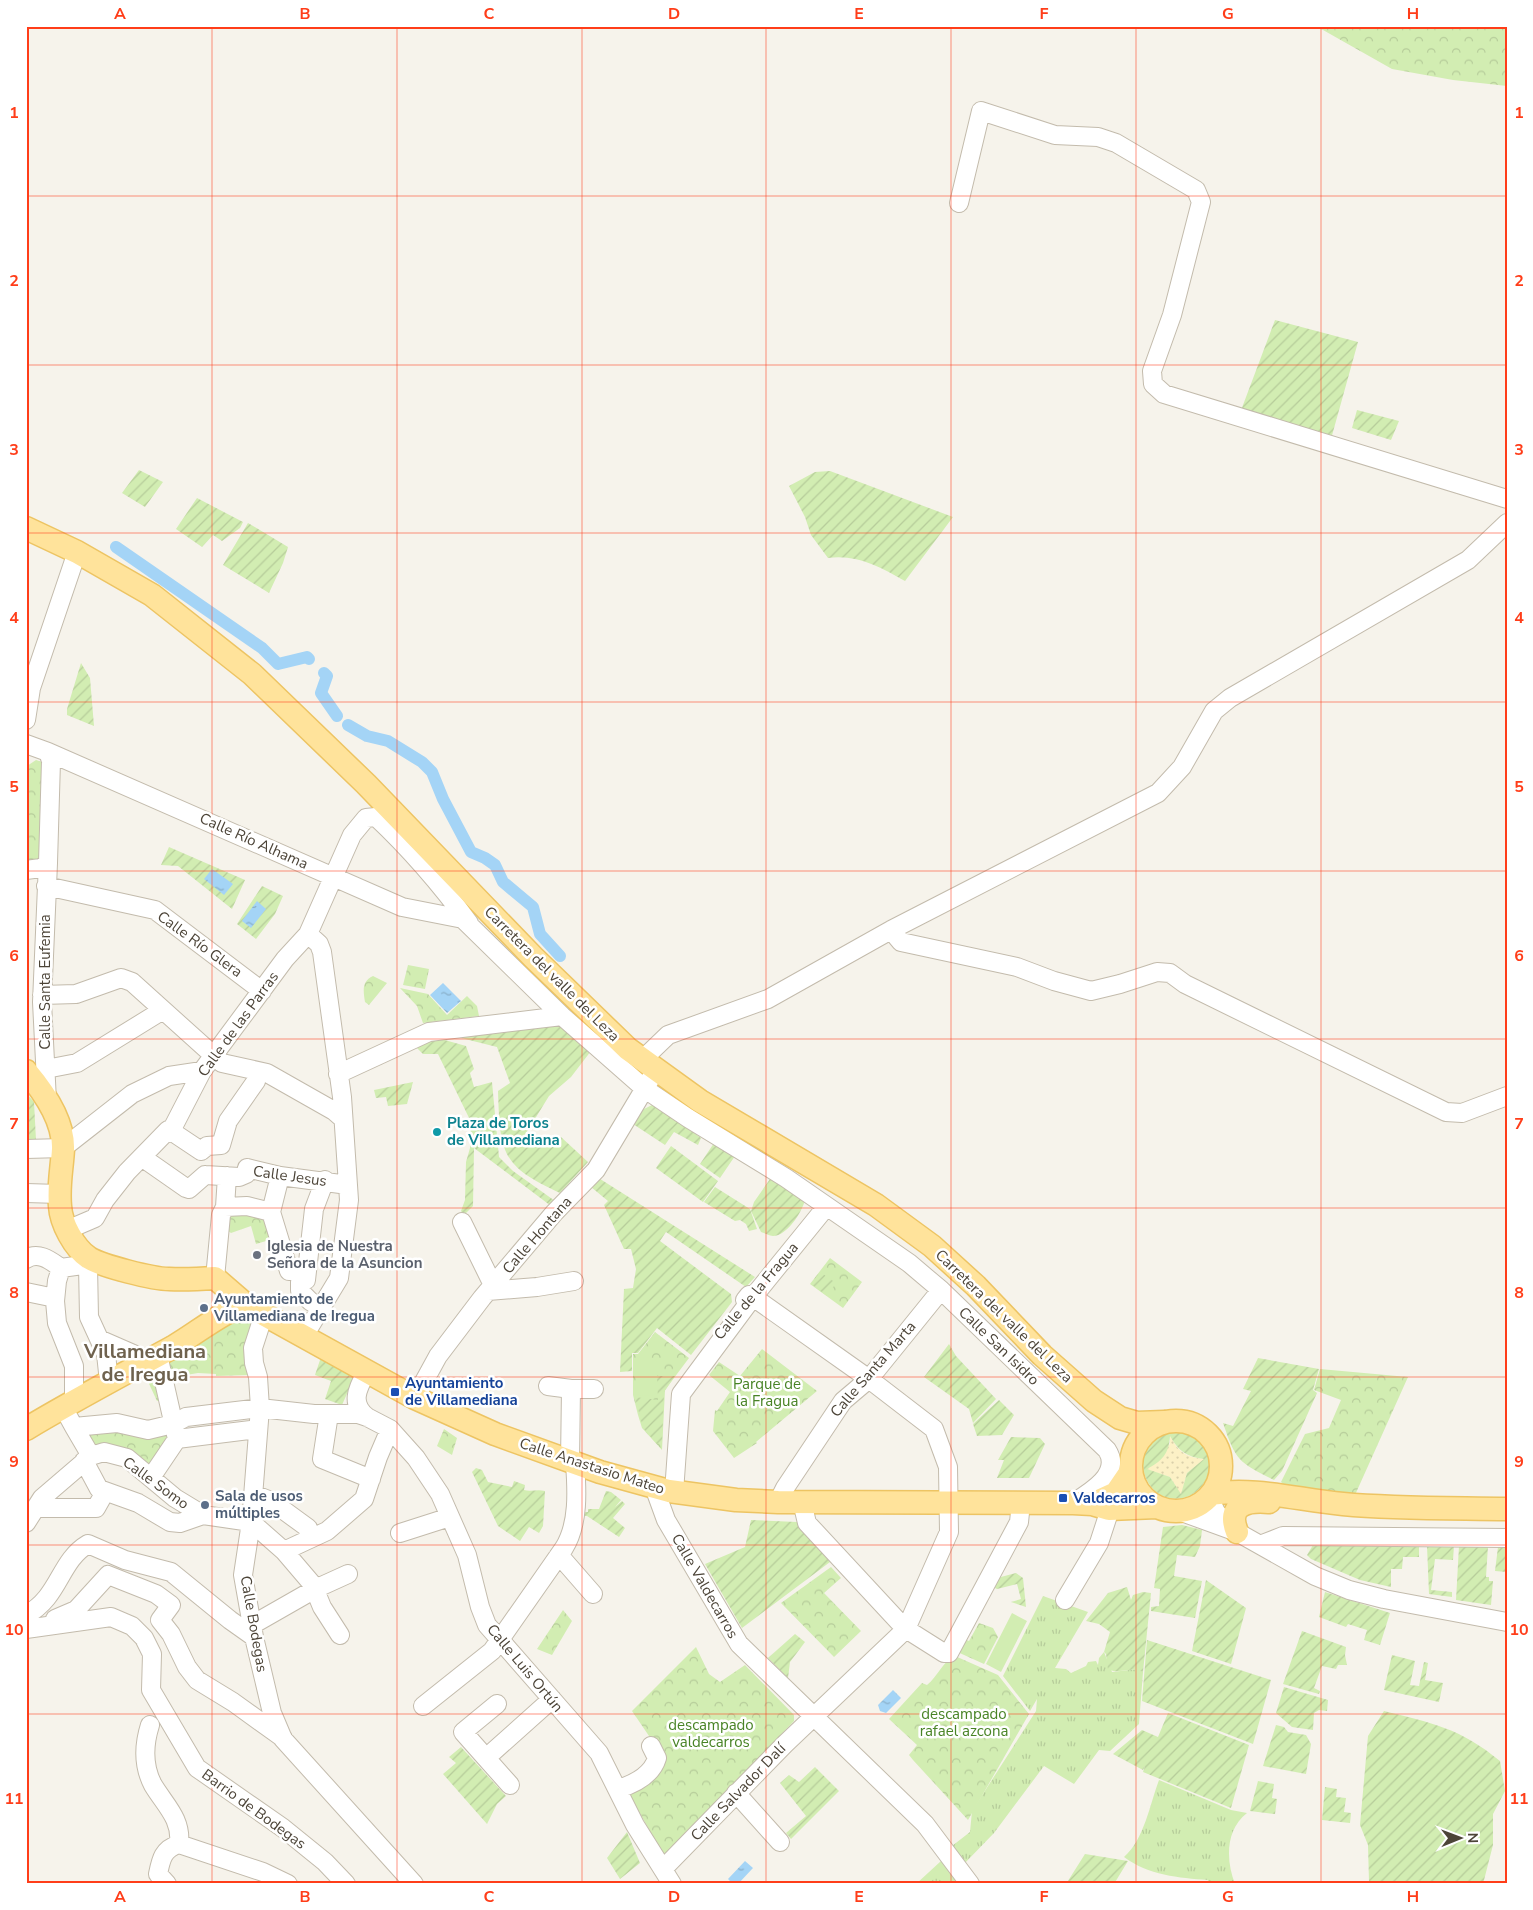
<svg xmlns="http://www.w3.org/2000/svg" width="1533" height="1910" font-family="'Nunito Sans',sans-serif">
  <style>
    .grass { fill: url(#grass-tufts) }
    .forest { fill: url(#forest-crowns) }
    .sand { fill: url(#sand-dots) }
    .garden { fill: url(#garden-furrows); fill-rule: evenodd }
    .pitch { fill: #d2edb2 }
    .water { fill: url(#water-ripples) }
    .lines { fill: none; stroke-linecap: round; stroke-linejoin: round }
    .canal { stroke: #a4d4f6; stroke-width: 12 }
    .minor-casing { stroke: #c3bbac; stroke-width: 20 }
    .major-casing { stroke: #edc463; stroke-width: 25 }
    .minor { stroke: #fff; stroke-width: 18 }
    .major { stroke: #ffe39b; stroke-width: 22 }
    .grid { fill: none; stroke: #ff3d19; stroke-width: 1; stroke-opacity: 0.55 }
    .culture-dot { fill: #0f9aa8; stroke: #fff; stroke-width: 2 }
    .worship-dot { fill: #6b7280; stroke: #fff; stroke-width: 2 }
    .service-dot { fill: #5c6f8a; stroke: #fff; stroke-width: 2 }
    .transit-dot { fill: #1a4fb4; stroke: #fff; stroke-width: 2 }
    .labels { text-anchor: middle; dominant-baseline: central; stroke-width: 5; stroke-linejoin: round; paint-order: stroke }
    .street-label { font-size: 15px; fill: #4c4438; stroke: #fff }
    .culture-label { font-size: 15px; font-weight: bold; fill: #0d838f; stroke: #fff; text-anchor: start }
    .worship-label { font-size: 15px; font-weight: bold; fill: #5b616d; stroke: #fff; text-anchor: start }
    .service-label { font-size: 15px; font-weight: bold; fill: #4e5e75; stroke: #fff; text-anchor: start }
    .transit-label { font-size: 15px; font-weight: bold; fill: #164399; stroke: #fff; text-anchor: start }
    .park-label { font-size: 15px; fill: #488325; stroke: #fff }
    .district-label { font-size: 20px; font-weight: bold; fill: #6f624e; stroke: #fff }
    .neatline { fill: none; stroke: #ff3d19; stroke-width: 2 }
    .grid-label { font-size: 16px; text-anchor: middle; font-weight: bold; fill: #ff3d19 }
  </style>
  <defs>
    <pattern id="grass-tufts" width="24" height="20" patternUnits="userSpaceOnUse" patternTransform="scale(1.25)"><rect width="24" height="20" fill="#d2edb2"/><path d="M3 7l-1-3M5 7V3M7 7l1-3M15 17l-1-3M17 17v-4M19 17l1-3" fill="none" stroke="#b6cc9a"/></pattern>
    <pattern id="forest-crowns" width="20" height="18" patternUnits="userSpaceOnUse" patternTransform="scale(1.25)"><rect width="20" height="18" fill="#d2edb2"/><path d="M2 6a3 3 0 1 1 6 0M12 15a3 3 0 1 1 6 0" fill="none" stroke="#b6cc9a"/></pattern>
    <pattern id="sand-dots" width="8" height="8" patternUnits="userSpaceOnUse" patternTransform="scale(1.25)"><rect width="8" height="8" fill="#fcf1c6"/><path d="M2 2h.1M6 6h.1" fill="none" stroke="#dad0ab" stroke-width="1.8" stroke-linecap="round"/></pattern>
    <pattern id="garden-furrows" width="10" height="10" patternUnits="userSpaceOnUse" patternTransform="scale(1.25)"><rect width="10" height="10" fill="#d2edb2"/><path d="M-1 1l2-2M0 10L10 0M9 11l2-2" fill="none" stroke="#b6cc9a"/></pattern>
    <pattern id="water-ripples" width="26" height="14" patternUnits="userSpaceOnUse" patternTransform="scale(1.25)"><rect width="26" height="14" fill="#a4d4f6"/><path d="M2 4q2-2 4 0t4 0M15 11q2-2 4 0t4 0" fill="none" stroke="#88aec8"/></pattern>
  </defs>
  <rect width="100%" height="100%" fill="#f6f3eb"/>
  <path class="grass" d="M1043,1596L1088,1612L1055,1668L1066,1669L1071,1673L1086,1666L1088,1662L1096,1661L1098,1665L1099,1658L1104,1652L1112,1672L1138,1669L1143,1672L1139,1724L1110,1751L1099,1750L1074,1784L1044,1766L994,1833L964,1864L952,1846L970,1832L972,1811L1036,1711L1037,1699L1030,1711L1003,1676Z
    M1159,1780L1231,1810L1247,1813C1225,1830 1226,1861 1235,1884H1207L1208,1880C1179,1878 1148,1875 1124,1857C1144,1840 1150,1804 1159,1780Z
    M941,1861H944L962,1884H916Z"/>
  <path class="forest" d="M1311,26H1507V86L1453,80L1392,69L1323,30Z
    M36,760L45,763V858L31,863L26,859V772L27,766Z
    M408,965L429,969L425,989L403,985Z
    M373,976L387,983L369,1005L365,1002C363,990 362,981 373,976Z
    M400,988L428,994L447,1015L467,996L477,1006L479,1016L423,1023L417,1006Z
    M247,1212L263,1217L276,1238L256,1244L251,1226L231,1233L227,1230L230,1215Z
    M830,1258L862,1282L843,1308L810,1284Z
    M242,1317L247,1318L253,1323L244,1356L250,1375L216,1376V1374L198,1373L168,1378L171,1398L157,1401L144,1373L233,1319Z
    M655,1332L689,1358L665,1390L662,1450L642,1428L638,1415L633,1395V1354H638Z
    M762,1349L817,1391L756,1442L757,1443L734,1458L713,1431L715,1410L717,1411L730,1392L709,1375L719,1362L740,1376Z
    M1320,1369L1408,1377L1355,1495L1284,1485L1281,1482L1305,1434L1329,1428L1341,1400L1314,1390Z
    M444,1429L457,1438L452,1455L437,1446Z
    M80,1430L165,1432L169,1438L159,1462L148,1465L92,1452Z
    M831,1567L841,1578L824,1593L861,1631L834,1657L781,1603Z
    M563,1610L572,1621L552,1655L537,1649Z
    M979,1623L993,1628L998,1637L984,1664L953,1650L960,1637L969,1641Z
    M696,1647L709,1674L720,1682L745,1665L794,1715V1721L664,1857L630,1795L631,1790L664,1758L632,1711Z
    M955,1656L998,1675L1029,1714L968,1820L913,1760L909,1755L917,1745L889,1719L922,1683L927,1685C938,1676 942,1662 955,1656Z"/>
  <path class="sand" d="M1170,1434C1176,1451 1187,1458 1205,1459L1187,1473L1181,1495L1170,1477L1145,1469L1170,1444Z"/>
  <path class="garden" d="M1275,320L1358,342L1331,439L1240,413Z
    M1357,410L1399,421L1391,440L1352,428Z
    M139,470L163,482L145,507L122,493Z
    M830,471L953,517L905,581C880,567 857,554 828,558L811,535L805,517L789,486L815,472Z
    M197,498L243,522L240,528L222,541L213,535L202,547L176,529Z
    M248,523L288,547L283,563L269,593L223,565Z
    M81,663L90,678L94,726L67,715V709Z
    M169,847L245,880L232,909L178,866L161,865Z
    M262,886L283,896L275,914L256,939L237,924Z
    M547,1021L563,1026L591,1051L571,1077L549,1096L525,1135L561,1137L588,1162L560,1193C501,1166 500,1153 498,1091L510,1083L497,1047L441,1033Z
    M434,1037L466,1046L474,1069L470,1073L474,1087L492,1082L499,1157L513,1171L555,1201L551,1206L474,1148L473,1206L464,1215L461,1211L465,1200L466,1162L470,1148L471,1122L438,1054H423L417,1048Z
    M413,1082L407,1104L388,1106L386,1097L376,1098L374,1090Z
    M26,1093L34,1102L36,1140L26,1141Z
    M652,1105L661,1108L701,1138L698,1145L674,1132L665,1145L633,1124L640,1111Z
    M714,1143L735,1156L720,1178L700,1164Z
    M671,1146L718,1181L703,1202L656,1168Z
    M597,1177L755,1277L746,1287L666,1232L660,1241L731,1294L732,1302L691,1355L657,1328L638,1353H632V1371L620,1372L624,1289L633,1288L636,1269L631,1249H624L604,1205L608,1201L591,1187Z
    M770,1179L788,1186L805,1200C802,1212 787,1236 773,1236C769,1236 764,1233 761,1232L751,1211L754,1202Z
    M715,1187L750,1209L757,1229L749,1231L746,1224L740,1220L735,1221L704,1202Z
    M820,1272L836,1283L827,1296L811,1284Z
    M949,1344L956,1356L996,1399L973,1423L969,1409L924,1377Z
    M322,1354L357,1371L342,1405L325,1399L331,1381L315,1375Z
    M1258,1358L1319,1369L1313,1390L1317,1393L1282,1471L1274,1480C1238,1462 1236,1461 1223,1423L1233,1426L1251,1391L1243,1389Z
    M657,1376H675L664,1392L662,1443H656L643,1428L635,1397L658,1400Z
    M999,1400L1014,1415L1002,1435L977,1436L973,1424Z
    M1172,1432C1195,1432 1215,1450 1208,1475C1205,1483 1199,1491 1191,1495C1147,1516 1119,1444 1172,1432ZM1170,1436C1178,1450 1186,1457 1204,1459L1187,1473L1181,1494L1170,1477L1147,1469C1162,1461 1169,1454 1170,1436Z
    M1011,1437L1040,1438L1045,1444L1029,1478H997L1004,1460H998Z
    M476,1468L482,1470L488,1482L512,1487L514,1481L525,1485L524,1490C531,1492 537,1489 545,1491L543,1526L539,1533L529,1527L520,1541L498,1526L472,1472Z
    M606,1491L611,1492L621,1500L615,1507L622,1501L625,1504L613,1518L625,1528L619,1537L587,1516H582V1512H588V1509H599Z
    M751,1520L797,1522L830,1562L742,1628L705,1564L745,1547Z
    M1182,1525L1202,1530L1200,1546L1195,1557L1177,1555L1174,1576L1202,1581L1195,1618L1151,1611V1607L1159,1606L1160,1589L1154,1588L1163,1527Z
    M1313,1545H1419V1557H1403L1402,1569H1391V1587L1360,1580L1311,1559L1307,1555Z
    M1427,1546H1454L1453,1560L1435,1559L1431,1590L1452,1592V1597L1429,1594Z
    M1459,1546H1488L1486,1577H1489V1581H1493L1491,1605L1456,1600Z
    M1498,1547H1507V1572L1495,1571Z
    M1016,1573L1023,1578L1026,1607L1011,1602L1021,1599L1017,1584L997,1589L993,1587L997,1578Z
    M1206,1580L1246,1608L1231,1664L1192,1651Z
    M1127,1587L1131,1600L1133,1595L1143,1592L1151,1593L1143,1672C1132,1666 1119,1674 1108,1670L1106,1654L1104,1652L1110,1632L1099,1624L1086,1621L1108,1593Z
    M1325,1592L1390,1613L1380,1645L1364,1640L1367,1630L1348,1624L1346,1627L1319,1617Z
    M1302,1631L1346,1647L1345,1655L1347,1665H1338L1336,1669L1322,1666L1314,1688L1320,1691L1319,1694L1283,1684Z
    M795,1634L805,1642L790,1662L788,1678L768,1658Z
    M1147,1640L1271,1680L1253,1744L1142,1701Z
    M1392,1655L1415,1661L1410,1685L1419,1686L1424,1662L1428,1663L1425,1680L1443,1683L1439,1702L1384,1690Z
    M1284,1687L1328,1700L1327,1711L1319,1710L1314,1713L1313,1730L1292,1727L1276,1713Z
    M1384,1711C1432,1723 1460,1728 1500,1761L1505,1791L1493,1814V1845L1483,1884L1369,1882L1368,1845L1360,1825L1368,1736Z
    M1168,1713L1249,1745L1231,1808L1143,1772L1145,1766L1143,1770L1113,1754L1142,1730L1158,1737Z
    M1276,1725L1284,1727L1288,1732L1306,1735L1311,1744L1306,1774L1263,1766Z
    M461,1747L506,1796L497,1804L487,1824L443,1774L456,1763L449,1757Z
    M815,1767L839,1791L791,1839L786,1833L806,1816L780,1783L789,1775L799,1782Z
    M1258,1781L1274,1784L1272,1798L1277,1799L1275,1814L1250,1811Z
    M1325,1787L1337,1789L1336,1797L1346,1798L1344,1812L1351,1813L1350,1823L1322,1820Z
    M627,1832L640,1863L620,1879L607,1858Z
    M1085,1854L1128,1861L1114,1884H1066Z"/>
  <path class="pitch" d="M639,1358H654L657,1362V1392L654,1395L640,1396L637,1393V1361Z
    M1012,1613L1027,1621L1001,1672L986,1664Z"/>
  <path class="water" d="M212,869L233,884L224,895L204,879Z
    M257,901L266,909L251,928L242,921Z
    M443,983L461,1001L447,1013L430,995Z
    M893,1690L901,1698L886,1713L880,1711L878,1705Z
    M745,1861L753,1868L738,1884H733L728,1879Z"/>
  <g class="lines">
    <path class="canal" d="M116,547L262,648L278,664L307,657L309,659
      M324,673L327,676L321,693L337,716
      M348,725L367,736L388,741L422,762L432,772L443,799L471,852L485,858L495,865L503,882L533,907L540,934L560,956"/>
    <defs>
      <path id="minor" d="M959,203L981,111L1055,135L1098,137L1116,143L1196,190L1201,202L1172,315L1152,371L1153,384L1164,394L1507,499
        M26,720L31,688L77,552
        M26,744L48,752L51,761L48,863L41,868L26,870
        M48,752L402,907L463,919L562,1016L645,1089L688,1118L786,1178L909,1263L941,1290L1107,1450C1122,1473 1091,1492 1073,1503
        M46,886L155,910L262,991
        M891,930L901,942L1017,967L1054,981L1091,991L1120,984L1157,972L1170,973L1185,984L1446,1112L1462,1113L1507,1096
        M42,995L76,994L121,978L132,982L222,1063L267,1073L334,1111L342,1118
        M642,1060L668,1035L768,999L891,930L1158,793L1182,767L1214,711L1230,698L1468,560L1507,523
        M46,1069L77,1063L163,1010
        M338,1074L429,1032L562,1016
        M47,1101L42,1002L48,863
        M171,1131L201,1151
        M26,1149L63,1148L132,1094L169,1076L202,1071
        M201,1151L207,1146L221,1145L228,1121L256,1081L258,1073
        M143,1158L186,1188L189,1189L205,1175
        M205,1175L239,1177L246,1174L247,1168L280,1176L348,1185
        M26,1193L59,1194
        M225,1207L247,1206L271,1212L280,1176
        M271,1212L289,1271L307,1270
        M462,1222L493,1285
        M67,1230L95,1218L105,1200L127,1172L168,1130L171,1131L202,1071L285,959L308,934L352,835L366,818L376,817C410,849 441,885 469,923
        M26,1259C39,1251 51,1261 61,1268L97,1263
        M88,1265L89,1317L106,1354L109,1382
        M61,1268L57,1281L55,1301L57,1323L74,1366V1400
        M215,1278L221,1215L225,1207L227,1176
        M488,1291L537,1287L574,1281
        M26,1292L55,1298
        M745,1300L749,1295L753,1297L826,1207
        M322,1309L310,1301L300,1291V1282L306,1280L314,1209L325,1180
        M264,1314L253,1348L254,1363L258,1377L260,1408L251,1522L243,1575L254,1637L272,1713L283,1739L414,1884
        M304,1336L339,1278L349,1200L342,1097L322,952L319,944L308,934
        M101,1340L140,1357L152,1359
        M366,1373C357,1389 350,1404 367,1417
        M548,1386L571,1389
        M415,1398L438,1356L482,1298L554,1213L596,1170L651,1078
        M63,1407L74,1427L117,1423L148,1430L173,1424L186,1417L260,1408L314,1414H358L367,1417L390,1429L416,1458L440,1494L467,1555L480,1607L487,1625L599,1753L635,1825L672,1884
        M329,1414L322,1459L371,1479
        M74,1427L91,1456
        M177,1439L258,1429
        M84,1461L99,1489L138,1503L170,1522L180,1523L203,1515
        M570,1461L571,1389H594
        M152,1476L177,1439L158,1355
        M654,1487L666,1520L739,1644L925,1824L970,1884
        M253,1494L271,1501L308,1528L309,1539
        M1209,1497L1216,1512L1230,1529
        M778,1502L785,1488L843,1401L869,1379L941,1290
        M802,1502L807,1523L898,1621L906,1629L944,1653H949L1019,1522L1021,1503
        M36,1508H96L105,1492
        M1179,1511L1237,1532L1315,1576L1349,1590L1384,1599L1507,1622
        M26,1523L42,1498L91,1456L104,1452L127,1458L175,1498L203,1515L251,1522L284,1551L313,1585L322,1607L340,1635
        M400,1533L450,1517
        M1260,1545L1283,1536L1507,1538
        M284,1551L327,1531L364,1499L378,1457L390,1429
        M559,1555L593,1594
        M1065,1600L1099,1543L1114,1497
        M26,1615C60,1597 59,1561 88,1544L125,1560L171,1572L230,1620L254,1637
        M55,1619L76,1610L108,1575L156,1594L171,1605L160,1620L171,1634L187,1667L197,1680L233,1702L283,1738
        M252,1625L315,1589L348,1574
        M26,1629L111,1617L132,1626L144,1638L152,1654L151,1690L197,1768L283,1828L325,1862L346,1884
        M497,1704L463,1732L486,1758L552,1699
        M423,1706L492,1651L564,1548C579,1524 577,1490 575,1463
        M150,1725C144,1744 143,1766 153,1785C165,1805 182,1819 179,1844
        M486,1758L510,1785
        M618,1789C634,1784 652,1775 657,1758L651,1746
        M736,1793L780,1842
        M663,1869L785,1744L906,1629L949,1532L948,1467L934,1429L869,1379L753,1297L681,1394L674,1492
        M167,1884L158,1874C161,1859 163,1849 179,1844L263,1872L288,1884"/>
      <path id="major" d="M26,528L77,552L152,595L252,674L366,784L533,957L628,1049L700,1101L876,1205L932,1246L976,1286L1042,1355L1094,1401L1120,1418L1137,1423L1164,1422
        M26,1071C43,1091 64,1121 63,1149C62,1168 58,1186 60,1206C61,1223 74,1248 89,1258C102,1266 153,1279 169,1279C185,1280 200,1279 215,1278L245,1304L415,1398L495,1434L600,1472L669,1491L736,1500L778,1502L1073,1503L1092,1504L1109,1509L1157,1507
        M1131 1466a45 45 0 1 1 90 0a45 45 0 1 1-90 0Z
        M26,1429C74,1400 124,1374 173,1347C197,1333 219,1314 245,1304
        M1211,1494C1256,1487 1298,1500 1343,1504C1397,1509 1452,1508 1507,1509
        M1092,1504L1116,1493L1131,1471
        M1237,1532C1226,1505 1247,1500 1269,1502"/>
    </defs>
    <use href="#minor" class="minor-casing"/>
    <use href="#major" class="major-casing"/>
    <use href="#minor" class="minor"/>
    <use href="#major" class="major"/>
  </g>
  <path class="grid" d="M212,26V1884M397,26V1884M582,26V1884M766,26V1884M951,26V1884M1136,26V1884M1321,26V1884M26,196H1507M26,365H1507M26,533H1507M26,702H1507M26,871H1507M26,1039H1507M26,1208H1507M26,1377H1507M26,1545H1507M26,1714H1507"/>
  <circle class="culture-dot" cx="437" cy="1132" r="5"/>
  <circle class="worship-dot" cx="257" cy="1255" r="5"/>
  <g class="service-dot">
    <circle cx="204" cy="1308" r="5"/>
    <circle cx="205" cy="1505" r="5"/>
  </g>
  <g class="transit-dot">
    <rect x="390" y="1387" width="10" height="10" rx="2.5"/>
    <rect x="1058" y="1493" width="10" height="10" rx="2.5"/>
  </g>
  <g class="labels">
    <g class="street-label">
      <text transform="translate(254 841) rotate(24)">Calle Río Alhama</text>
      <text transform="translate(200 944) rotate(36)">Calle Río Glera</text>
      <text transform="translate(552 974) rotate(45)">Carretera del valle del Leza</text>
      <text transform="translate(45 982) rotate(-90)">Calle Santa Eufemia</text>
      <text transform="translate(238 1024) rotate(-54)">Calle de las Parras</text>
      <text transform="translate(290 1176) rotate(8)">Calle Jesus</text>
      <text transform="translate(537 1235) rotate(-49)">Calle Hontana</text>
      <text transform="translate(756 1291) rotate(-50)">Calle de la Fragua</text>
      <text transform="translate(1004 1316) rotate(44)">Carretera del valle del Leza</text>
      <text transform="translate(999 1346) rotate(44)">Calle San Isidro</text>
      <text transform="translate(873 1369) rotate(-49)">Calle Santa Marta</text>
      <text transform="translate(592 1466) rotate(18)">Calle Anastasio Mateo</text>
      <text transform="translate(156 1483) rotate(36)">Calle Somo</text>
      <text transform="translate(705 1586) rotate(60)">Calle Valdecarros</text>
      <text transform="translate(254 1624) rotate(80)">Calle Bodegas</text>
      <text transform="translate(525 1668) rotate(50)">Calle Luis Ortún</text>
      <text transform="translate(738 1792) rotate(-46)">Calle Salvador Dalí</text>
      <text transform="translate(254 1809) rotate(36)">Barrio de Bodegas</text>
    </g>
    <g class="culture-label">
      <text x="447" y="1123">Plaza de Toros<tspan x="447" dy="17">de Villamediana</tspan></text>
    </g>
    <g class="worship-label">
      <text x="267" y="1246">Iglesia de Nuestra<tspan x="267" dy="17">Señora de la Asuncion</tspan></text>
    </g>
    <g class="service-label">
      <text x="214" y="1299">Ayuntamiento de<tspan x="214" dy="17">Villamediana de Iregua</tspan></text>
      <text x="215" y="1496">Sala de usos<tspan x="215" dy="17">múltiples</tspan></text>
    </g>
    <g class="transit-label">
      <text x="405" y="1383">Ayuntamiento<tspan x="405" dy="17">de Villamediana</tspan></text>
      <text x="1073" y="1498">Valdecarros</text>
    </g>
    <g class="park-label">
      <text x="767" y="1384">Parque de<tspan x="767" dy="17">la Fragua</tspan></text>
      <text x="964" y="1714">descampado<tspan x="964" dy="17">rafael azcona</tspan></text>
      <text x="711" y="1725">descampado<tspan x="711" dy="17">valdecarros</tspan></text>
    </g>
    <g class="district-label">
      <text x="145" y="1351">Villamediana<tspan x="145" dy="23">de Iregua</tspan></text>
    </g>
  </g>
  <rect width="1533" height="1910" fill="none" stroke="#ffffff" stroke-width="55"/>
  <g transform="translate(1460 1838) rotate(89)" stroke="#ffffff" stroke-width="4" paint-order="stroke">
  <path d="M0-4L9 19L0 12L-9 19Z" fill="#4c4438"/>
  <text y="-8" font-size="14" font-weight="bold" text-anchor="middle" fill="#4c4438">N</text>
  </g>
  <rect x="28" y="28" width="1478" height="1854" class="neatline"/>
  <g class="grid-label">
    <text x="120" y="19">A</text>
    <text x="305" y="19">B</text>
    <text x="489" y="19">C</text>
    <text x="674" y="19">D</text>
    <text x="859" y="19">E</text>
    <text x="1044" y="19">F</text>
    <text x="1228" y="19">G</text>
    <text x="1413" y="19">H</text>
    <text x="14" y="118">1</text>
    <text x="1519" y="118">1</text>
    <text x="14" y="286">2</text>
    <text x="1519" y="286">2</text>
    <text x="14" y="455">3</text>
    <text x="1519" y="455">3</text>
    <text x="14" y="623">4</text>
    <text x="1519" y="623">4</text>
    <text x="14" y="792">5</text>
    <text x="1519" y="792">5</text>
    <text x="14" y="961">6</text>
    <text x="1519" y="961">6</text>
    <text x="14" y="1129">7</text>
    <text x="1519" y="1129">7</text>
    <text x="14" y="1298">8</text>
    <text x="1519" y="1298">8</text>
    <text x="14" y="1467">9</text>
    <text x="1519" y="1467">9</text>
    <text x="14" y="1635">10</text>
    <text x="1519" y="1635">10</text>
    <text x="14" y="1804">11</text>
    <text x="1519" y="1804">11</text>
    <text x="120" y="1902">A</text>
    <text x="305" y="1902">B</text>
    <text x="489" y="1902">C</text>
    <text x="674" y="1902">D</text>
    <text x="859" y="1902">E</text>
    <text x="1044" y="1902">F</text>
    <text x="1228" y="1902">G</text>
    <text x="1413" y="1902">H</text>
  </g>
</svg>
